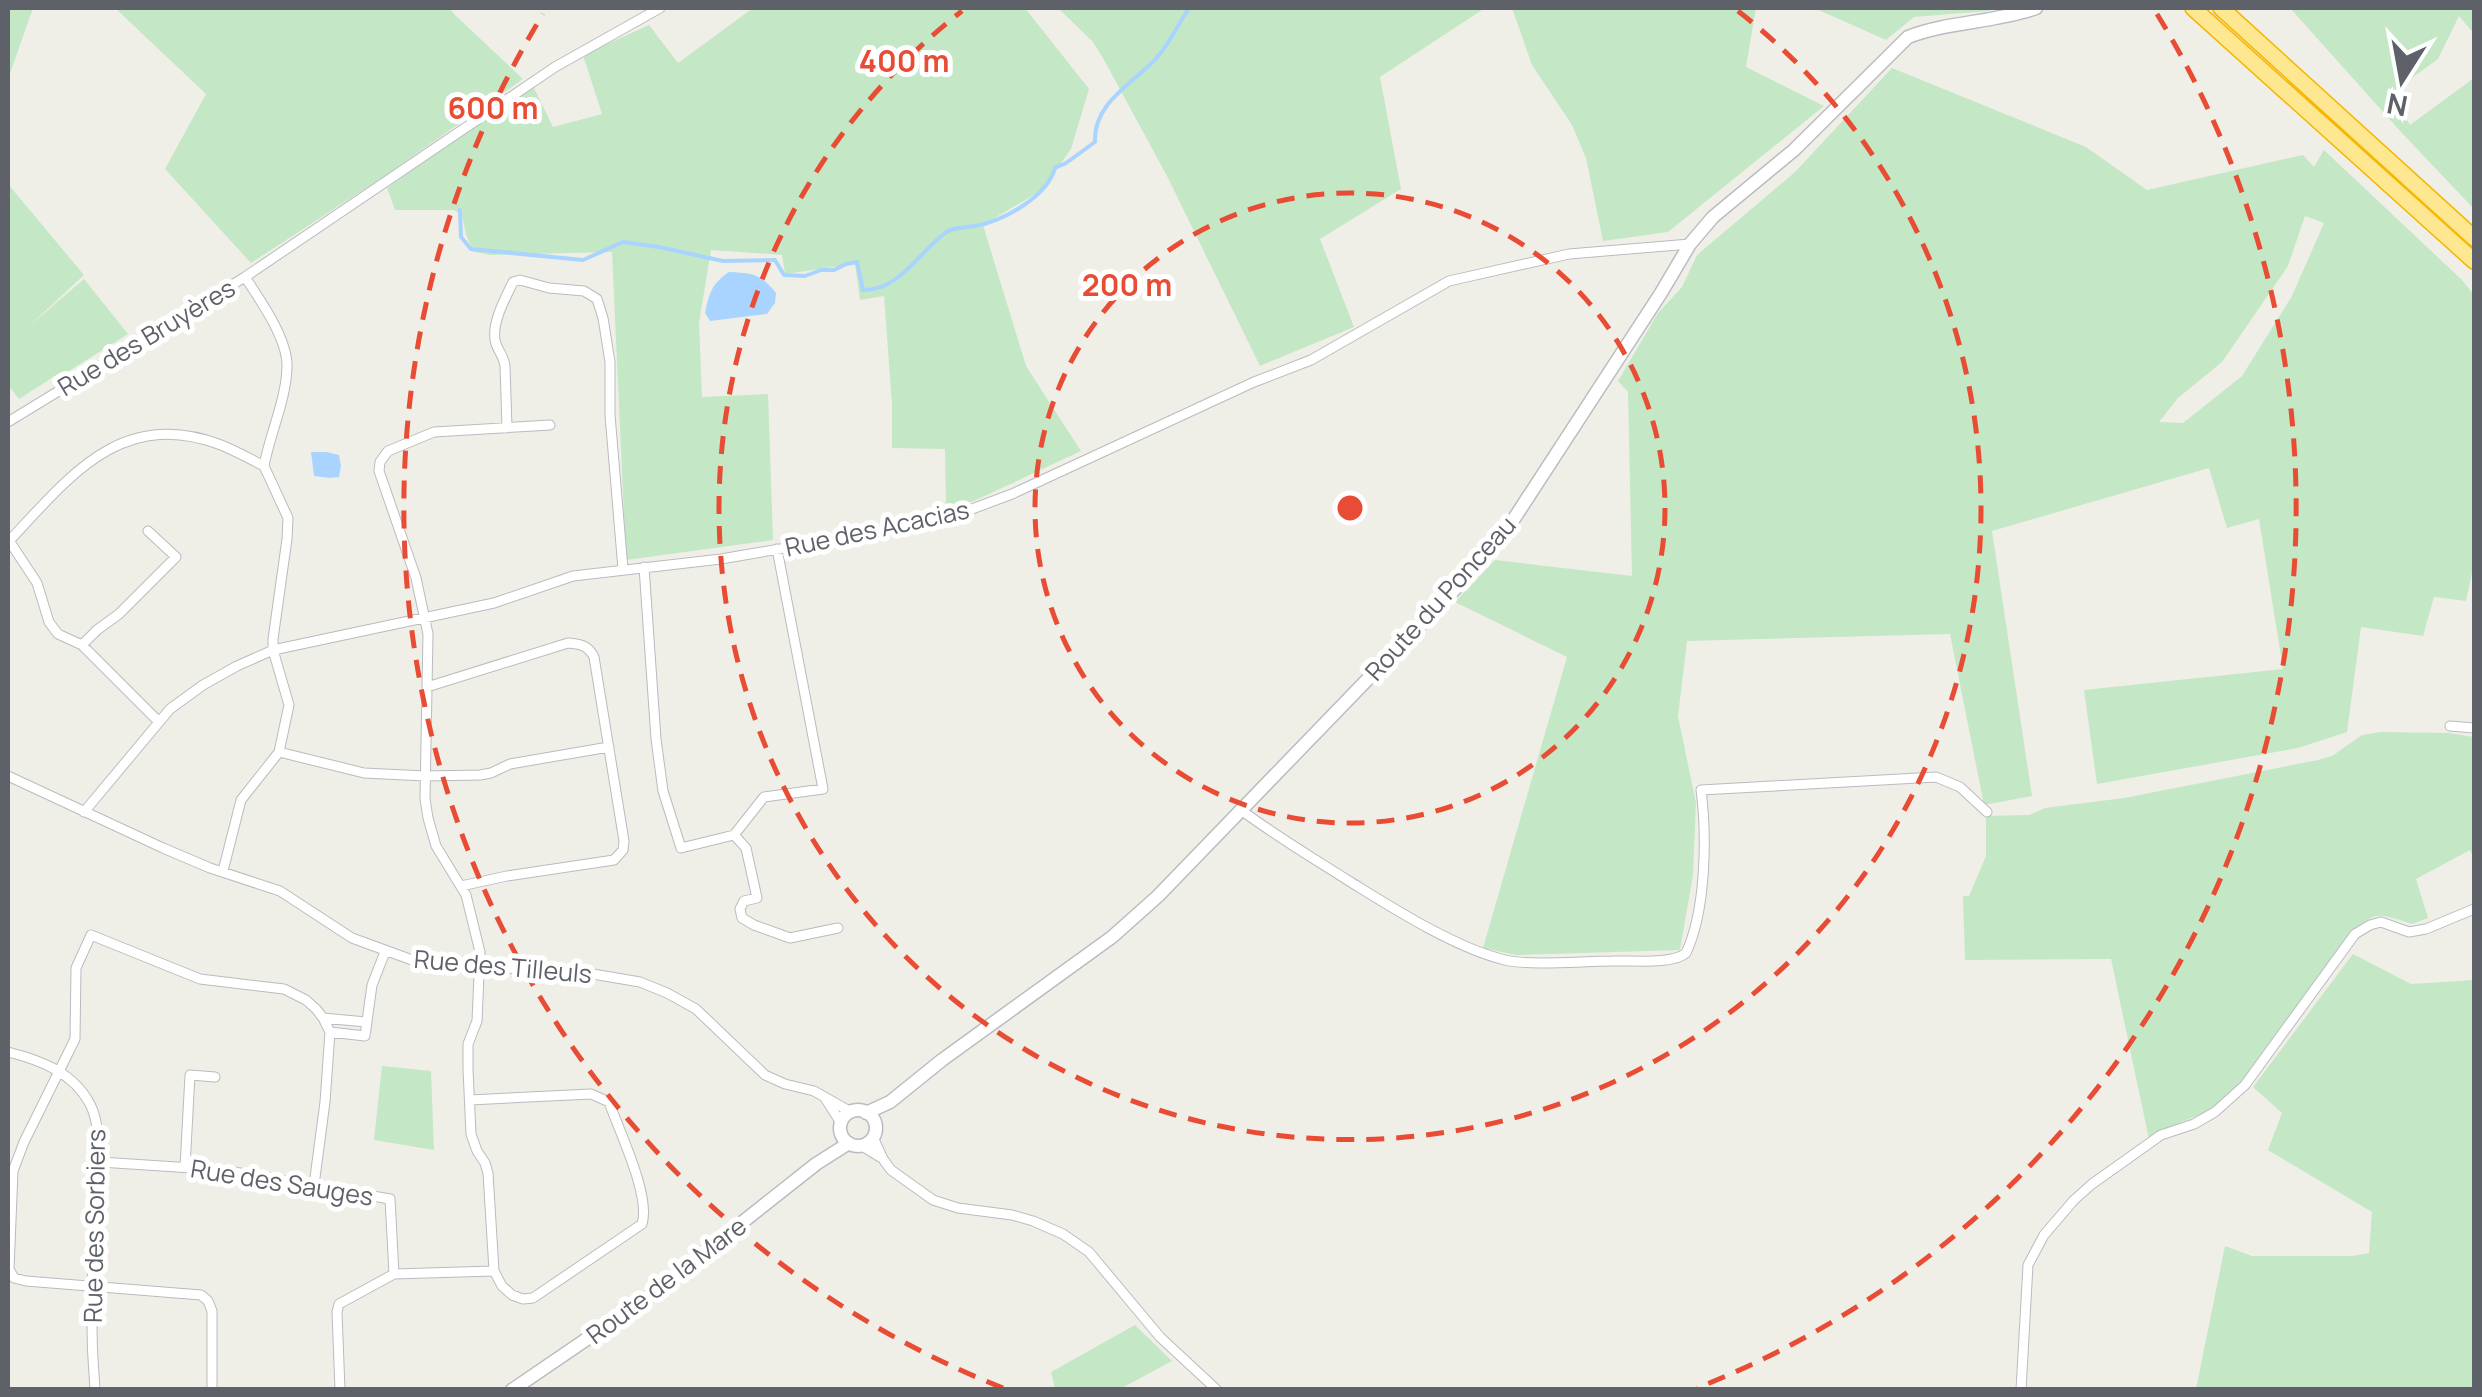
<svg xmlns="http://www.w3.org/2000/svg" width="2482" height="1397" font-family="Manrope,sans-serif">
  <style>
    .green { fill: #c4e7c6; fill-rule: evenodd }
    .water { fill: #a8d4ff }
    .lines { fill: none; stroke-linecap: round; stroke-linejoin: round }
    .stream { stroke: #a8d4ff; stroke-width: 4 }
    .street-casing { stroke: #b9bbc0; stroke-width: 11 }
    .secondary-casing { stroke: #babcc2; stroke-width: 15 }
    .highway-casing { stroke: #f6b601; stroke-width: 18 }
    .street { stroke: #fff; stroke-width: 9 }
    .secondary { stroke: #fff; stroke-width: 12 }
    .highway { stroke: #fde791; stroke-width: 15 }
    .ring { fill: none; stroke: #e94c34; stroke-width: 5; stroke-dasharray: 18 12 }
    .labels { text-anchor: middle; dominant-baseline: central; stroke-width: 10; stroke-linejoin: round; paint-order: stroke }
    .street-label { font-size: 25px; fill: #5e6167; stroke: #fff }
    .centre { fill: #e94c34; stroke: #fff; stroke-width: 5 }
    .ring-label { font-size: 30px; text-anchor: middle; font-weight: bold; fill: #e94c34; stroke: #fff; stroke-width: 10; stroke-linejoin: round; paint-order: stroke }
  </style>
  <rect width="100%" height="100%" fill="#f0efe7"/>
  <path class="green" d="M8,8H33L8,79Z
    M115,8H449L455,15L523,79L383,177L251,263L165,169L206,94Z
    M753,8H1025L1089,89L1071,149L1042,190L983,225L1026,366L1081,451L976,500L946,511L945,449L892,448V404L884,296L860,300L855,264L785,274L782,255L711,250L699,323L702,397L768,394L773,540L626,560L612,252L491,255L474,252L466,235L462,215L454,210H395L387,188L533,86L553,127L602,114L583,55L649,25L678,63Z
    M1058,8H1485L1380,77L1401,189L1320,239L1354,327L1260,366L1167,176L1103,58L1093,42Z
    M1512,8H1756L1746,67L1824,106L1668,232L1603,241L1586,158L1572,125L1532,65Z
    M1814,8H2000L1988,11L1914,17L1886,40Z
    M2290,8H2474V34L2459,16L2438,59L2391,93L2410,125L2474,78V209L2401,132Z
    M1892,68L2086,147L2147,190L2303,155L2314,167L2324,150L2462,280L2474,295V563L2466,601L2434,597L2423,636L2361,627L2347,732L2298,748L2097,784L2084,690L2283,669L2259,519L2227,528L2209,468L1992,531L2032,796L1984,805L1950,634L1687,641L1678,716L1696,803L1693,875L1680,950L1516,955L1483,948L1567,657L1455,602L1495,560L1632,576L1628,392L1618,381L1658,313L1682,287L1697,255L1795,172ZM2305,216L2324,223L2292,296L2242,376L2183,423L2159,422L2178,398L2222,362L2288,266Z
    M8,184L84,275L28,327L84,279L128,334L61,376L58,374L19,399L8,385Z
    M2381,732L2449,733L2474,737V858L2470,850L2416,879L2428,918L2412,924C2380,914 2377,909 2351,933L2242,1082L2209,1111L2164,1129L2149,1139L2111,959L1965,960L1963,896H1969L1986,856V816L2029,815L2045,808L2124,798L2318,760L2332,756L2362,735Z
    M2353,954L2411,984L2474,980V1389H2196L2225,1246L2252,1256H2352L2369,1253L2372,1212L2268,1150L2282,1113L2253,1087Z
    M382,1066L431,1071L434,1150L374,1140Z
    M1135,1325L1172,1361L1120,1389H1055L1051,1372Z"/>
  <path class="water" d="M729,272C753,273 761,274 776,293L775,303L767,314L710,321L705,313C709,294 712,283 729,272Z
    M311,452H327L339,455L341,466L339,477L330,478L314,476Z"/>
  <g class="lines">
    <path class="stream" d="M460,210L461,237L471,249L583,260L623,242L659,247L723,261L775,260L784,275L805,276L821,270H834L846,264L857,262L863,290C899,291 919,252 945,233C953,227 964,228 975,226C1003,221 1047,197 1055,168L1066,163L1095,142C1093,101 1136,83 1159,55C1171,41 1179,23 1189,8"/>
    <defs>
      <path id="street" d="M8,422L245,277L555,67L660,8
        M507,428L505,366C504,357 499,352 496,344C490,325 505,299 513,282L520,280L549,288L584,291L597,299L603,318L610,362V415L623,569
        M8,539L37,583L49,622L58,634L82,645L159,722
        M10,540C70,476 122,407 221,445C236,451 250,459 264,466
        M644,567L656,739L663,791L681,848L734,835L764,797L823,789L777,549
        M82,645L97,630L119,614L176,557L148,531
        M427,687L568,643C580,644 588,645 594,657L624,841L623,850L614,860L507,876L461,886
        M2450,726L2474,728
        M279,752L364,773L425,776L480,775L491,773L510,764L609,747
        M8,776L163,848L210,868L280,891L352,938L423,964L581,972L640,982L667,993L696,1009L765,1075L785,1084L814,1091L851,1112
        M1241,810C1276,836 1313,858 1349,881C1393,908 1455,948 1505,960C1532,966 1582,961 1612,961C1631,960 1672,965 1686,953C1706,911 1707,836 1701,790L1936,777L1960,787L1987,812
        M84,812L170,709L203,685L237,666L273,650L494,603L573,576L721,559L891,530L948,518L1012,494L1254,382L1311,360L1449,281L1569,254L1690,244
        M734,835L746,848L757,898L744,901L740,909L742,918L754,925L790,938L838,928
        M223,871L241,800L279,752L289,705L273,650V639L287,539L288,518L264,466C270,433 286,401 287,367C288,339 260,300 245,277
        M323,1018L366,1022
        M330,1032L365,1036L372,985L385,952
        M8,1052C40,1060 73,1072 90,1104C110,1144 94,1235 92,1281C91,1317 92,1354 95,1390
        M825,1098L841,1123
        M470,1100L591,1094L609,1102C619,1131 651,1196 642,1224L533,1298L523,1299L512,1295L502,1286L494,1271L488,1173L485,1163L477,1151L471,1134L468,1069V1044L477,1021L480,952L466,895L436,846L428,818L425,799L428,634L416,578L379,471L380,462L388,451L434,432L550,425
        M873,1137L883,1159L891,1170L933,1200L958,1208L1012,1215L1033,1221L1063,1234L1089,1252L1160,1337L1217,1390
        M862,1146L880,1157
        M100,1162L223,1170L390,1199L394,1274
        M185,1167L190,1075L215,1077
        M212,1390V1311L208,1301L201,1295L26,1281L14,1278L9,1269L13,1171L24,1142L75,1039L76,968L91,935L200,979L284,989L306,1000L316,1009L323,1018L330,1032L325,1102L314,1185
        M340,1390L337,1312L339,1304L394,1274L494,1271
        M2021,1390L2028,1265L2044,1235L2074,1200L2092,1184L2161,1135L2194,1124L2215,1112L2245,1085L2355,934L2370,925L2381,922L2409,932L2426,929L2474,909"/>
      <path id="secondary" d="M840 1128a18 18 0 1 1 36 0a18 18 0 1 1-36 0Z
        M866,1113L890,1102L942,1060L1112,937L1158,896L1453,591L1508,528L1661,293L1690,244L1713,217L1794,150L1908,37C1949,21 1994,23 2036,8
        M512,1390L644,1300L816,1164L849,1143"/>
      <path id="highway" d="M2193,8L2474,261
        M2221,8L2474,238"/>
    </defs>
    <use href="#street" class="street-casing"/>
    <use href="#secondary" class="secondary-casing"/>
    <use href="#highway" class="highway-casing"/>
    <use href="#street" class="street"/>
    <use href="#secondary" class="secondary"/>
    <use href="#highway" class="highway"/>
  </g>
  <g class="ring">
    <circle cx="1350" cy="508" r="315"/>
    <path d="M1738 11A631 631 0 1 1 962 11"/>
    <path d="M1003 1388A946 946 0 0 1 543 14M2157 14A946 946 0 0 1 1697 1388"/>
  </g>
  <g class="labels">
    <g class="street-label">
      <text transform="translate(146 337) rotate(-31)">Rue des Bruyères</text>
      <text transform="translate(877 528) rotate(-12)">Rue des Acacias</text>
      <text transform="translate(1440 598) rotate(-48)">Route du Ponceau</text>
      <text transform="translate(503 966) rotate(5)">Rue des Tilleuls</text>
      <text transform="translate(282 1182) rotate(9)">Rue des Sauges</text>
      <text transform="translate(94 1226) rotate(-89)">Rue des Sorbiers</text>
      <text transform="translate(666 1280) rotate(-37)">Route de la Mare</text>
    </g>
  </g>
  <circle cx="1350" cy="508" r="15" class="centre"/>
  <g class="ring-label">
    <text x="904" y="72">400 m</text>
    <text x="493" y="119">600 m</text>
    <text x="1127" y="296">200 m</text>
  </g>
  <rect width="2482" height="1397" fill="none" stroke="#5e6167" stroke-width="20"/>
  <g transform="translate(2402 80) rotate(191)" stroke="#ffffff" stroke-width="8" paint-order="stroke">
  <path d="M0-8L18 38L0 25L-18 38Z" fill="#5e6167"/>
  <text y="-15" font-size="28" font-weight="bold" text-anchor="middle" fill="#5e6167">N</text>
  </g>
</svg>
